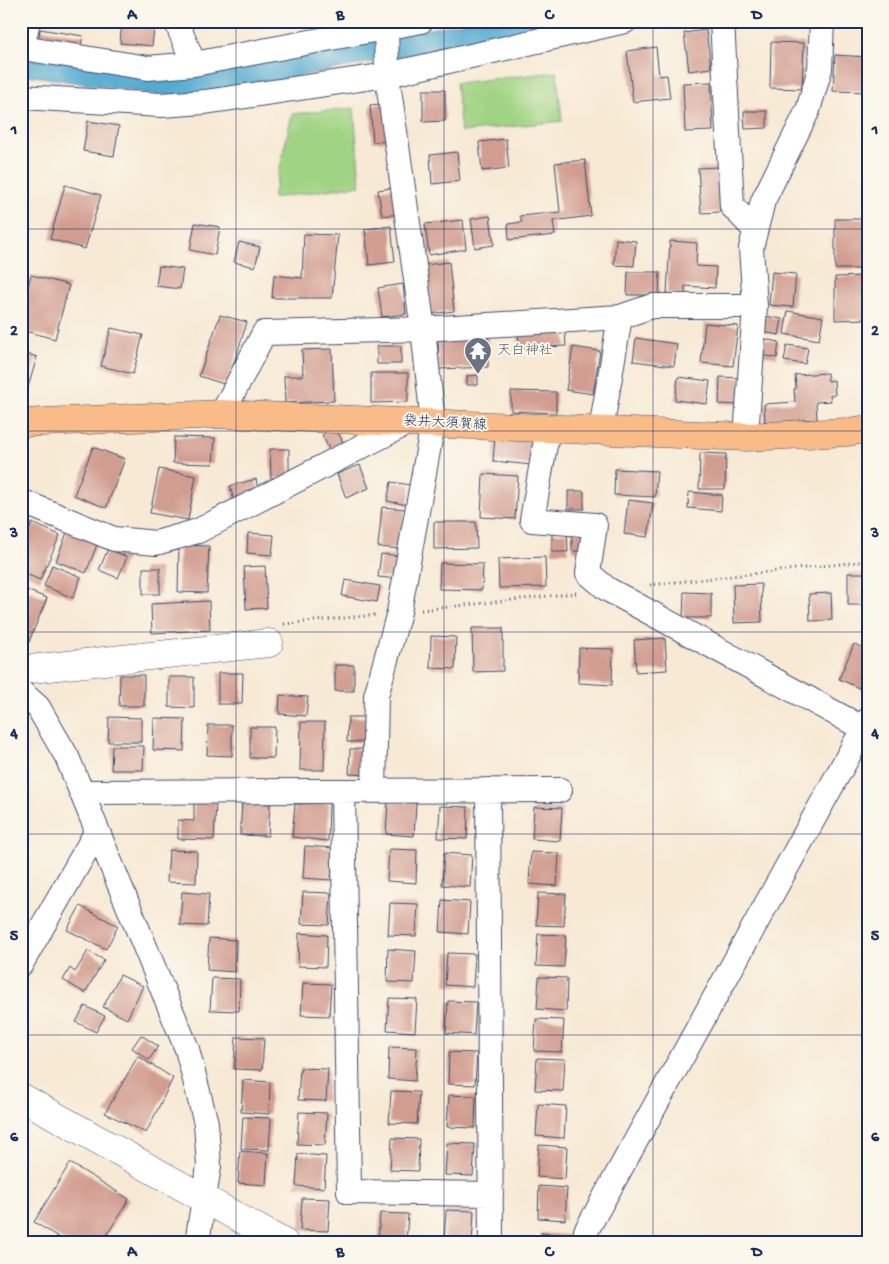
<svg xmlns="http://www.w3.org/2000/svg" width="889" height="1264" font-family="'Gochi Hand','Klee One',sans-serif">
  <style>
    .green { fill: #a0d383; stroke: #5e8170 }
    .water { fill: #54aad0; stroke: #386c97 }
    .building { fill: #d19d90 }
    .lines { fill: none; stroke-linecap: round; stroke-linejoin: round }
    .minor-casing { stroke: #3c4b70; stroke-width: 26 }
    .tertiary-casing { stroke: #3c4b70; stroke-width: 29 }
    .primary-casing { stroke: #3c4b70; stroke-width: 29 }
    .path { stroke: #3c4b70; stroke-width: 3; stroke-dasharray: 1 4; stroke-linecap: butt }
    .minor { stroke: #fff; stroke-width: 24 }
    .tertiary { stroke: #fff; stroke-width: 28 }
    .primary { stroke: #f9bc89; stroke-width: 28 }
    .grid { fill: none; stroke: #1b2f5e; stroke-width: 1; stroke-opacity: 0.55 }
    .labels { text-anchor: middle; dominant-baseline: central; stroke-width: 4; stroke-linejoin: round; paint-order: stroke }
    .worship-label { font-size: 14px; fill: #5b616d; stroke: #fbf7ec; text-anchor: start }
    .street-label { font-size: 14px; fill: #1b2f5e; stroke: #fbf7ec }
    .neatline { fill: none; stroke: #1b2f5e; stroke-width: 2 }
    .grid-label { font-size: 16px; text-anchor: middle; font-weight: bold; fill: #1b2f5e }
  </style>
  <rect width="100%" height="100%" fill="#fbf7ec"/>
  <filter id="ink" filterUnits="userSpaceOnUse"><feTurbulence type="fractalNoise" baseFrequency=".02" numOctaves="2"/><feDisplacementMap in="SourceGraphic" scale="10" xChannelSelector="R" yChannelSelector="G"/><feConvolveMatrix kernelMatrix="1 2 1 2 8 2 1 2 1" color-interpolation-filters="sRGB"/></filter>
  <filter id="wash" filterUnits="userSpaceOnUse"><feTurbulence type="fractalNoise" baseFrequency=".0096" numOctaves="4" result="noise"/><feDisplacementMap in="SourceGraphic" scale="20" xChannelSelector="R" yChannelSelector="G"/><feGaussianBlur stdDeviation="1.12" result="paint"/><feColorMatrix in="noise" values="0 0 0 0 0 0 0 0 0 0 0 0 0 0 0 0 0 1.4 0 .05"/><feComposite in="paint" operator="in"/></filter>
  <g filter="url(#wash)">
    <rect width="100%" height="100%" fill="#f7e9d4"/>
    <path class="green" d="M557,72L562,121L461,132L456,83Z
      M354,108L360,185L273,198L292,114Z"/>
    <path class="water" d="M474,21H583L208,94L158,95L21,74V54L220,66Z"/>
    <g id="blocks">
      <path class="building" d="M122,21H155L152,46L120,43Z
        M40,29L83,36L80,50L38,44Z
        M706,30L711,68L689,71L684,33Z
        M771,42L804,43L802,89L770,88Z
        M656,47L659,76L667,75L670,98L633,102L627,51Z
        M835,55L868,57L866,92L833,91Z
        M711,82L713,131L685,132L683,83Z
        M423,90H445V121L423,122Z
        M390,103L393,141L373,142L370,105Z
        M744,111H767V128L745,129Z
        M88,121L119,126L114,156L83,151Z
        M506,139L509,168L482,171L479,142Z
        M457,152L460,181L432,184L430,155Z
        M585,160L591,216L553,221L555,235L509,240L508,224L522,222L520,216L560,212L555,163Z
        M718,167L720,212L701,213L698,168Z
        M65,185L101,195L85,249L50,239Z
        M398,187L401,214L382,216L378,190Z
        M490,216L494,245L475,248L471,219Z
        M835,219H866V269H835Z
        M463,220L466,249L429,255L425,224Z
        M195,223L220,227L215,255L190,250Z
        M391,226L395,262L369,265L365,229Z
        M304,234L338,235L332,298H272L274,275L302,278Z
        M616,239L636,241L634,266L614,265Z
        M670,241L697,243L696,266L716,267L715,288L685,286V295L667,293Z
        M239,242L260,247L255,267L234,262Z
        M21,244L28,245L23,264L21,263Z
        M449,262L454,311L430,314L425,265Z
        M159,266L183,269L180,289L156,286Z
        M628,272H660L659,295H627Z
        M772,272L796,274L793,307L769,305Z
        M31,275L69,285L55,339L21,330V311Z
        M867,276L868,319L835,320V277Z
        M403,284L406,314L382,317L378,288Z
        M788,311L823,317L819,340L784,334Z
        M220,315L247,322L227,385L199,376Z
        M765,316L782,319L779,335L762,332Z
        M705,323L738,326L733,366L701,363Z
        M111,328L143,335L133,374L101,366Z
        M565,330L566,346L519,348L518,331Z
        M488,337V367L439,369L438,338Z
        M636,338L677,344L674,366L633,361Z
        M764,339L779,342L777,358L761,355Z
        M787,345L808,348L805,364L784,361Z
        M377,346H401V364H377Z
        M573,347L600,351L593,394L566,390Z
        M332,349L334,401L285,403L284,376H303L302,350Z
        M21,352L37,357L23,404L21,403Z
        M371,373H408V402L371,403Z
        M827,373L828,381L834,380L835,395H830L831,401L816,402L817,419L765,423L764,404L795,402L794,389H796L795,375Z
        M478,375V385H467V376Z
        M678,377L710,381L707,404L675,400Z
        M720,377L742,378L740,405L719,404Z
        M511,391L556,392V413L511,411Z
        M335,427L345,446L331,453L322,435Z
        M174,437L215,438L213,464L173,463Z
        M495,437L534,441L532,465L493,461Z
        M93,447L125,459L106,508L74,495Z
        M270,449H289V478H271Z
        M700,453L726,454L725,489H699Z
        M360,465L369,488L346,498L337,474Z
        M159,469L196,476L188,520L150,513Z
        M615,469L657,471L655,497L614,495Z
        M483,474L518,476L515,519L481,517Z
        M256,479L259,494L234,501L230,486Z
        M391,482L411,485L408,505L387,501Z
        M568,491H584V509H568Z
        M689,492L722,495L721,511L688,508Z
        M628,500L653,503L648,537L624,534Z
        M382,507L405,509L401,549L378,547Z
        M434,522H476L477,548L434,549Z
        M32,523L60,535L40,580L21,572V547Z
        M68,530L98,542L86,573L56,561Z
        M588,532V551H572V533Z
        M248,533L274,535L272,555L247,553Z
        M552,533H567L568,552H552Z
        M179,545L209,546L207,593L178,592Z
        M108,549L127,557L118,578L99,570Z
        M381,554L401,556L398,579L378,577Z
        M545,557L546,587L499,588L498,559Z
        M440,563L483,564L482,590L439,589Z
        M52,565L81,577L73,598L44,586Z
        M265,566L267,608L246,609L244,567Z
        M143,568H160V594H143Z
        M848,573H868V605H848Z
        M345,580L380,586L377,602L342,596Z
        M761,584L762,622L734,623L733,585Z
        M21,588L47,598L28,644L21,641Z
        M684,592L711,593V618H683Z
        M831,593L832,620L810,621L809,594Z
        M209,601L210,630L152,633L151,604Z
        M472,628H503V671L473,672Z
        M431,636L456,637L455,669L430,668Z
        M665,638L667,670L636,672L634,640Z
        M854,644L868,650V692L839,679Z
        M579,648L613,649L612,685L578,683Z
        M335,665H354V691H335Z
        M218,673H243L242,704H218Z
        M120,675H144V706H119Z
        M169,677H194V708L169,707Z
        M280,695L308,697L306,716L279,714Z
        M109,717L141,718V742H108Z
        M348,717H367L366,742H347Z
        M154,718L185,719L184,751L153,750Z
        M301,722H325L324,770H300Z
        M208,725H232V756L207,755Z
        M250,727H275L274,758H250Z
        M112,746H144L143,770H111Z
        M350,749H369L368,775L349,774Z
        M194,802H216L214,840L178,839V820L194,821Z
        M242,802L270,804L268,836L240,835Z
        M388,802L416,803L414,836L386,834Z
        M329,803L328,841L292,837L295,804Z
        M440,806L468,807L467,839L438,838Z
        M534,807L562,808L560,841L532,839Z
        M305,846L333,848L331,880L303,878Z
        M389,849L417,850L416,883L387,881Z
        M169,850L197,851L196,883L167,882Z
        M531,852L559,853L557,886L529,884Z
        M444,853L472,855L470,887L442,885Z
        M182,892L209,894L207,926L180,925Z
        M303,892L331,893L329,925L301,924Z
        M538,893L566,894L564,926L536,925Z
        M442,900L470,902L468,934L440,932Z
        M390,903L418,904L416,936L388,935Z
        M80,906L118,926L106,949L67,930Z
        M299,933L327,935L326,967L298,966Z
        M538,934L566,935L564,967L536,966Z
        M209,938L236,940L235,972L207,970Z
        M388,949L416,951L414,983L387,982Z
        M88,951L104,960L85,993L63,980L70,968L75,972Z
        M447,953L475,954L473,987L445,985Z
        M120,975L143,986L127,1019L103,1007Z
        M539,977L567,978L566,1011L537,1009Z
        M212,978L240,979L239,1011L210,1010Z
        M303,983L331,984L329,1016L301,1015Z
        M389,998L417,999L415,1032L387,1030Z
        M448,1001L476,1002L474,1035L446,1033Z
        M85,1006L105,1016L96,1032L76,1022Z
        M536,1019L564,1020L562,1052L534,1051Z
        M141,1035L158,1046L149,1060L132,1048Z
        M236,1037L264,1038L262,1070L234,1069Z
        M389,1047L417,1048L415,1081L388,1079Z
        M449,1052L477,1053L475,1085L448,1084Z
        M138,1056L173,1078L146,1133L105,1113Z
        M537,1058L565,1059L563,1091L535,1090Z
        M300,1068L328,1069L326,1101L298,1100Z
        M243,1080L270,1082L269,1114L241,1112Z
        M391,1091L419,1092L417,1124L389,1123Z
        M449,1095L476,1096L475,1128L447,1127Z
        M538,1104L566,1106L564,1138L536,1136Z
        M299,1112L327,1113L325,1145L297,1144Z
        M243,1117L271,1118L269,1150L241,1149Z
        M392,1138L419,1139L418,1171L390,1170Z
        M447,1143L475,1144L473,1176L445,1175Z
        M539,1145L567,1147L565,1179L537,1177Z
        M240,1151L268,1153L266,1185L238,1183Z
        M298,1154L326,1156L324,1188L296,1186Z
        M70,1163L129,1199L102,1243H68L34,1222Z
        M539,1186L567,1188L565,1220L538,1218Z
        M302,1198L330,1199L328,1231L300,1230Z
        M446,1210L474,1211L472,1243L444,1242Z
        M380,1213L408,1214L406,1243H378Z
        M541,1233L569,1235V1243H540Z"/>
    </g>
  </g>
  <g filter="url(#ink)">
    <use href="#blocks" fill-opacity="0" stroke="#3c4b70" stroke-width="1"/>
    <g class="lines">
      <defs>
        <path id="minor" d="M176,21L194,64
          M722,21L732,206L755,230
          M22,48L148,68L194,64L421,21
          M21,52L28,21
          M21,97L161,105L205,102L387,75L625,21
          M222,414L264,333L423,329L620,317L652,306H755
          M548,428L532,520L595,525L588,573L607,589L868,731
          M601,430L620,317
          M746,437L755,306L751,248L763,201L808,110L820,69L822,21
          M21,501L114,539L156,543L198,531L409,422
          M21,692L38,707L67,757L187,1049L206,1123L209,1166L197,1243
          M488,790L491,1243
          M343,791L349,1192L491,1194
          M374,791L376,696L399,612L433,423L423,329L387,75L386,21
          M81,792L560,790
          M21,964L97,831
          M586,1243V1231L868,720"/>
        <path id="tertiary" d="M21,670L269,643
          M21,1097L284,1243"/>
        <path id="primary" d="M21,423L222,414L746,437L847,432L868,429"/>
      </defs>
      <use href="#minor" class="minor-casing"/>
      <use href="#tertiary" class="tertiary-casing"/>
      <use href="#primary" class="primary-casing"/>
      <path class="path" d="M650,585L868,561
        M421,610L576,593
        M284,624L375,615"/>
      <use href="#minor" class="minor"/>
      <use href="#tertiary" class="tertiary"/>
      <use href="#primary" class="primary"/>
    </g>
  </g>
  <path class="grid" d="M236,21V1243M444,21V1243M653,21V1243M21,229H868M21,431H868M21,632H868M21,834H868M21,1035H868"/>
  <defs>
    <symbol id="temple-pin" viewBox="-11 -11 22 30"><path d="M0 17L-7.5 6A9.5 9.5 0 1 1 7.5 6Z" fill="#6b7280" stroke="#fbf7ec"/><path d="M0-6L5-2H3V0L6.5 2.5H4V6H1.5V3h-3V6H-4V2.5H-6.5L-3 0V-2H-5Z" fill="#fff"/></symbol>
  </defs>
  <g fill-rule="evenodd">
    <use href="#temple-pin" x="462" y="335" width="32" height="43"/>
  </g>
  <g class="labels">
    <g class="worship-label">
      <text x="497" y="351">天白神社</text>
    </g>
    <g class="street-label">
      <text transform="translate(445 424) rotate(3)">袋井大須賀線</text>
    </g>
  </g>
  <rect width="889" height="1264" fill="none" stroke="#fbf7ec" stroke-width="55"/>
  <rect x="28" y="28" width="834" height="1208" class="neatline"/>
  <g class="grid-label">
    <text x="132" y="19">A</text>
    <text x="340" y="19">B</text>
    <text x="549" y="19">C</text>
    <text x="757" y="19">D</text>
    <text x="14" y="134">1</text>
    <text x="875" y="134">1</text>
    <text x="14" y="335">2</text>
    <text x="875" y="335">2</text>
    <text x="14" y="537">3</text>
    <text x="875" y="537">3</text>
    <text x="14" y="738">4</text>
    <text x="875" y="738">4</text>
    <text x="14" y="940">5</text>
    <text x="875" y="940">5</text>
    <text x="14" y="1141">6</text>
    <text x="875" y="1141">6</text>
    <text x="132" y="1256">A</text>
    <text x="340" y="1256">B</text>
    <text x="549" y="1256">C</text>
    <text x="757" y="1256">D</text>
  </g>
</svg>
